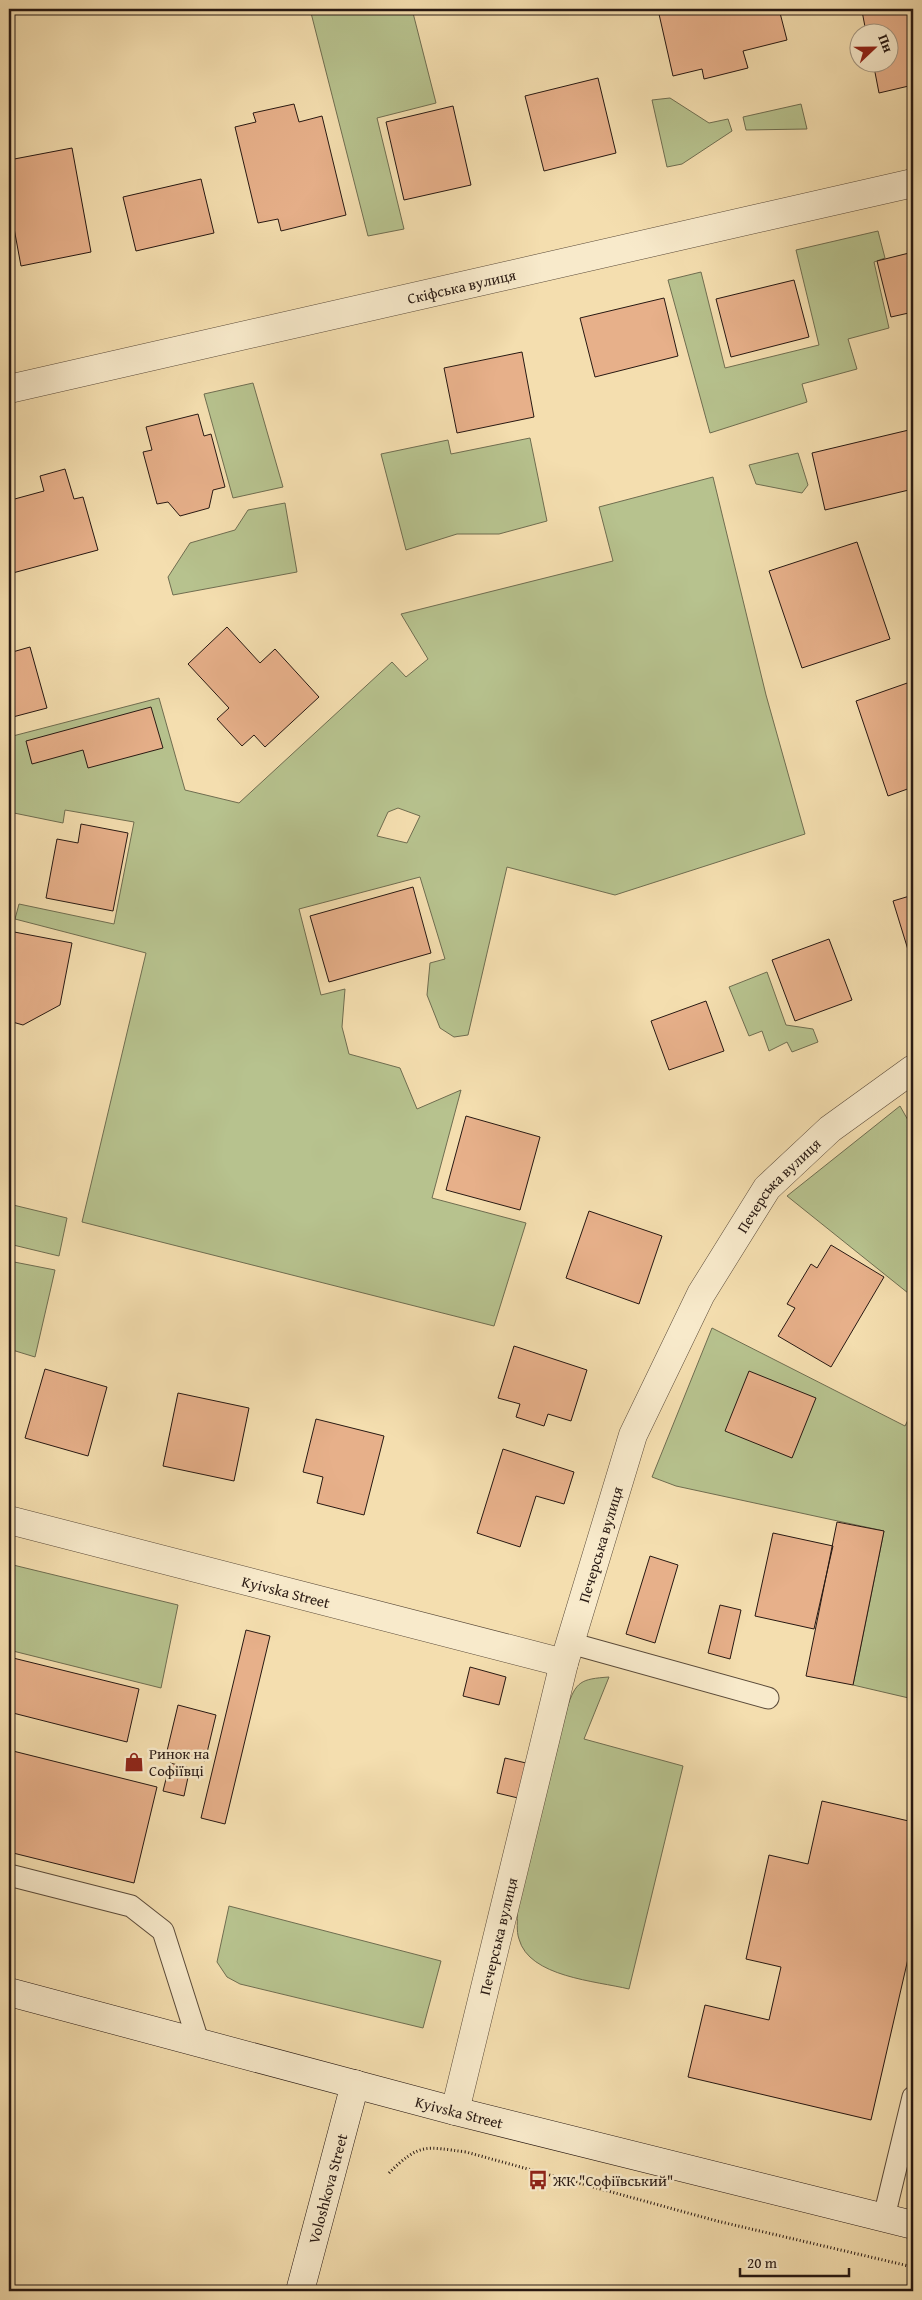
<svg xmlns="http://www.w3.org/2000/svg" width="922" height="2300" font-family="'Gentium Book Plus',serif">
  <style>
    .green { fill: #b7c28e; stroke: #6f6d50; fill-rule: evenodd }
    .building { fill: #e7b08a; stroke: #271812 }
    .lines { fill: none; stroke-linecap: round; stroke-linejoin: round }
    .lane-casing { stroke: #5a4a39; stroke-width: 23 }
    .street-casing { stroke: #5a4a39; stroke-width: 29 }
    .secondary-casing { stroke: #271812; stroke-width: 29 }
    .path { stroke: #271812; stroke-width: 3; stroke-dasharray: 1 2.5; stroke-linecap: butt }
    .lane { stroke: #f8eacb; stroke-width: 21 }
    .street { stroke: #f8eacb; stroke-width: 28 }
    .secondary { stroke: #f8eacb; stroke-width: 28 }
    .labels { text-anchor: middle; dominant-baseline: central; stroke-width: 5; stroke-linejoin: round; paint-order: stroke }
    .street-label { font-size: 15px; fill: #271812; stroke: #f8eacb }
    .poi-label { font-size: 15px; fill: #271812; stroke: #f8eacb; text-anchor: start }
  </style>
  <rect width="100%" height="100%" fill="#f4deaf"/>
  <filter id="stains"><feTurbulence type="fractalNoise" baseFrequency=".004" numOctaves="4"/><feColorMatrix values="0 0 0 0 .2 0 0 0 0 .09 0 0 0 0 .02 0 0 0 .5 -.17"/></filter>
  <radialGradient id="worn" r=".72"><stop offset=".6" stop-color="#630" stop-opacity="0"/><stop offset="1" stop-color="#630" stop-opacity=".3"/></radialGradient>
  <path class="green" d="M310,9H412L436,103L377,118L404,229L368,236Z
    M670,98L709,123L728,119L732,131L682,164L667,167L652,100Z
    M801,104L807,129L746,130L743,117Z
    M878,231L885,258L874,262L889,328L848,339L857,369L802,384L807,402L710,433L668,280L701,272L725,368L819,345L796,250Z
    M253,383L283,487L233,498L204,394Z
    M530,438L547,521L499,534H457L406,550L381,454L448,440L451,454Z
    M798,453L808,485L802,493L756,484L749,465Z
    M713,477L766,695L805,834L615,895L507,867L468,1035L454,1037L440,1028L427,995L430,963L445,959L420,877L299,909L321,995L345,989L342,1027L349,1054L400,1068L417,1109L461,1090L432,1198L526,1223L494,1326L82,1222L146,953L15,919L19,904L114,924L134,822L65,810L63,823L9,812V737L159,698L185,790L239,803L392,662L406,677L428,659L401,614L613,561L599,507ZM398,808L420,816L407,843L377,836L388,812Z
    M285,503L297,572L173,595L168,577L190,543L235,530L248,510Z
    M767,972L786,1025L813,1029L818,1042L792,1052L787,1042L769,1051L762,1031L749,1036L729,987Z
    M900,1106L913,1129V1297L787,1196Z
    M9,1204L67,1218L59,1256L9,1244Z
    M9,1261L55,1270L35,1357L9,1349Z
    M712,1328L905,1426L913,1410V1699L853,1685L884,1531L676,1486L652,1477Z
    M9,1564L178,1605L161,1688L9,1650Z
    M609,1677L584,1739L683,1766L629,1989C596,1981 529,1977 519,1939C516,1931 518,1920 517,1912L567,1708C576,1681 581,1679 609,1677Z
    M229,1906L441,1961L423,2028L240,1984L227,1977L217,1962Z"/>
  <path class="building" d="M682,9H779L787,40L743,51L748,68L704,79L702,69L673,76L659,14Z
    M874,9H913V85L879,93L873,62H890V32H866L862,11Z
    M598,78L616,153L544,171L525,96Z
    M294,104L299,122L322,116L346,215L281,231L278,219L258,223L235,127L256,122L253,113Z
    M453,106L471,185L404,200L386,122Z
    M72,148L91,252L21,266L9,201V160Z
    M201,179L214,233L136,251L123,197Z
    M913,252V312L891,317L877,261Z
    M794,280L809,337L731,357L716,299Z
    M664,298L678,356L595,377L580,318Z
    M522,352L534,417L457,433L444,368Z
    M198,414L204,436L211,434L225,487L213,490L209,508L180,516L168,502L157,504L143,452L152,450L146,427Z
    M913,429V489L825,510L812,453Z
    M65,469L74,499L83,497L98,550L9,574V493L11,500L44,491L40,476Z
    M857,542L890,639L802,668L769,571Z
    M227,627L260,663L275,649L319,697L265,747L254,735L242,746L217,719L229,708L188,664Z
    M30,647L47,708L9,718V653Z
    M913,681V787L888,796L856,701Z
    M151,707L163,748L88,768L83,750L32,764L26,741Z
    M81,824L128,833L113,911L46,898L57,839L78,843Z
    M413,887L431,953L329,982L310,916Z
    M913,895V966L893,901Z
    M9,931L72,943L60,1005L23,1025L9,1021Z
    M829,939L852,1000L795,1021L772,960Z
    M706,1001L724,1051L669,1070L651,1021Z
    M466,1116L540,1137L520,1210L446,1190Z
    M589,1211L662,1236L639,1304L566,1278Z
    M831,1245L884,1277L831,1367L778,1336L795,1308L787,1304L811,1264L817,1268Z
    M514,1346L587,1370L571,1421L548,1414L544,1426L516,1417L520,1404L498,1398Z
    M45,1369L107,1387L88,1456L25,1438Z
    M749,1371L816,1398L792,1458L725,1431Z
    M178,1393L249,1408L234,1481L163,1466Z
    M316,1419L384,1436L364,1515L317,1503L323,1477L303,1472Z
    M503,1449L574,1472L564,1504L536,1496L520,1547L477,1533Z
    M837,1522L884,1531L853,1685L806,1676Z
    M773,1533L833,1546L814,1629L755,1616Z
    M650,1556L678,1565L655,1643L626,1634Z
    M720,1605L741,1610L730,1659L708,1653Z
    M246,1630L270,1636L225,1824L201,1818Z
    M9,1657L139,1689L127,1742L9,1712Z
    M470,1667L506,1677L499,1705L463,1696Z
    M178,1705L216,1715L205,1761L167,1751Z
    M9,1750L157,1787L134,1883L9,1852Z
    M505,1758L526,1763L518,1798L497,1793Z
    M170,1763L190,1768L184,1796L163,1791Z
    M822,1801L913,1822V1937L871,2120L688,2077L705,2005L769,2020L781,1967L746,1959L769,1855L808,1864Z"/>
  <g class="lines">
    <defs>
      <path id="lane" d="M570,1643L768,1698
        M9,1875L131,1906L163,1931L199,2044
        M884,2217L913,2097"/>
      <g id="street">
        <path id="s1" d="M9,389L913,183"/>
        <path id="s2" d="M9,1520L564,1663"/>
        <path id="s3" d="M455,2111L564,1663L633,1435L701,1294L767,1188L830,1129L913,1069"/>
      </g>
      <g id="secondary">
        <path id="s4" d="M9,1992L455,2111L913,2225"/>
        <path id="s5" d="M300,2291L355,2084"/>
      </g>
    </defs>
    <use href="#lane" class="lane-casing"/>
    <use href="#street" class="street-casing"/>
    <use href="#secondary" class="secondary-casing"/>
    <path class="path" d="M389,2173C420,2142 426,2147 466,2152L717,2221L913,2267"/>
    <use href="#lane" class="lane"/>
    <use href="#street" class="street"/>
    <use href="#secondary" class="secondary"/>
  </g>
  <defs>
    <symbol id="shop-bare" viewBox="-9 -9 18 18"><path d="M-5-2.5h2.3a2.7 3.5 0 0 1 5.4 0H5L5.5 6h-11ZM-1.5-2.5h3a1.5 2.3 0 0 0-3 0Z" fill="#8f2418" stroke="#f8eacb" stroke-width="2.5" paint-order="stroke"/></symbol>
    <symbol id="bus-bare" viewBox="-9 -9 18 18"><path d="M-5-6H5V4H4V6H2V4H-2V6H-4V4H-5ZM-3.5-4V0h7V-4ZM-3.5 1.2v1.5H-2V1.2ZM2 1.2v1.5H3.5V1.2Z" fill="#8f2418" stroke="#f8eacb" stroke-width="2.5" paint-order="stroke"/></symbol>
  </defs>
  <g fill-rule="evenodd">
    <use href="#shop-bare" x="120" y="1748" width="28" height="28"/>
    <use href="#bus-bare" x="524" y="2166" width="28" height="28"/>
  </g>
  <g class="labels">
    <g class="street-label">
      <text stroke="none"><textPath href="#s1" startOffset="464">Скіфська вулиця</textPath></text>
      <text stroke="none"><textPath href="#s3" startOffset="990">Печерська вулиця</textPath></text>
      <text stroke="none"><textPath href="#s3" startOffset="585">Печерська вулиця</textPath></text>
      <text stroke="none"><textPath href="#s2" startOffset="286">Kyivska Street</textPath></text>
      <text stroke="none"><textPath href="#s3" startOffset="180">Печерська вулиця</textPath></text>
      <text stroke="none"><textPath href="#s4" startOffset="466">Kyivska Street</textPath></text>
      <text stroke="none"><textPath href="#s5" startOffset="106">Voloshkova Street</textPath></text>
    </g>
    <g class="poi-label">
      <text x="149" y="1753">Ринок на<tspan x="149" dy="17">Софіївці</tspan></text>
      <text x="553" y="2180">ЖК "Софіївський"</text>
    </g>
  </g>
  <rect width="922" height="2300" fill="none" stroke="#f4deaf" stroke-width="30"/>
  <rect x="10" y="10" width="902" height="2280" fill="none" stroke="#271812" stroke-width="2.5"/>
  <rect x="15" y="15" width="892" height="2270" fill="none" stroke="#271812"/>
  <g transform="translate(874 48) rotate(68)"><circle r="24" fill="#f8eacb" stroke="#a49681"/>
  <path d="M0-4L9 19L0 12L-9 19Z" fill="#8f2418"/>
  <text y="-8" font-size="14" font-weight="bold" text-anchor="middle" fill="#271812">Пн</text>
  </g>
  <path d="M740 2268v8h109v-8" fill="none" stroke="#271812" stroke-width="2.5"/>
  <text x="747" y="2268" font-size="15" fill="#271812" stroke="#f8eacb" stroke-width="4" paint-order="stroke">20 m</text>
  <rect width="100%" height="100%" filter="url(#stains)"/>
  <rect width="100%" height="100%" fill="url(#worn)"/>
</svg>
